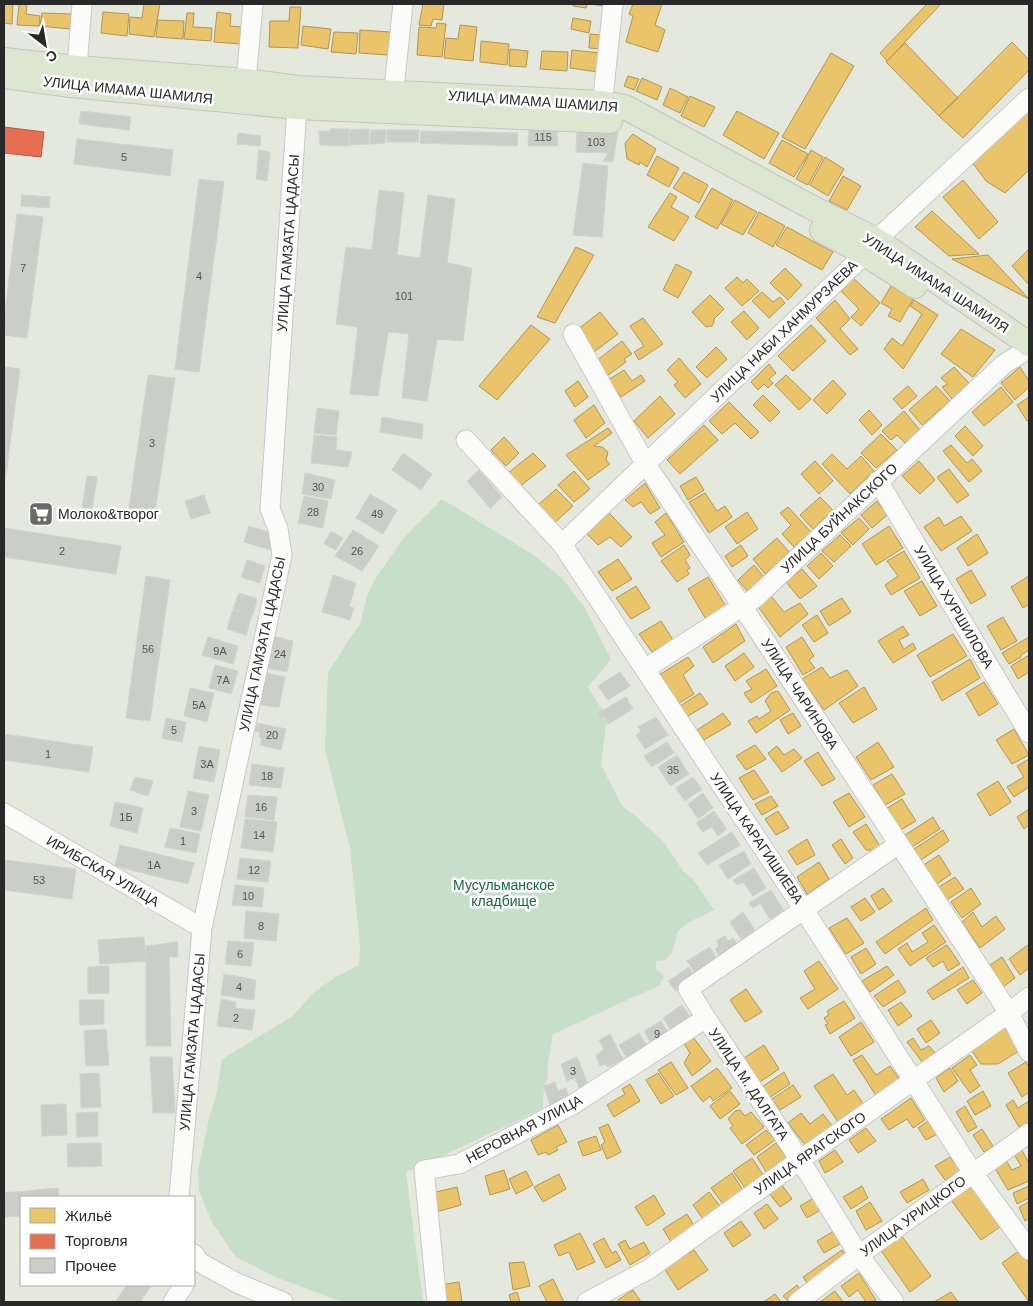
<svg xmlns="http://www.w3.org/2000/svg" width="1033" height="1306" font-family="Helvetica,sans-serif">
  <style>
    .cemetery { fill: #c7dec9 }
    .homes { fill: #e9c46a; stroke: #af9556 }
    .shops { fill: #e76f51; stroke: #ae5a45 }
    .building { fill: #cbcec7; stroke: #d0d3ca }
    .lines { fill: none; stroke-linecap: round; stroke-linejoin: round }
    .minor-casing { stroke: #c8c7c6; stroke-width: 21 }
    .major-casing { stroke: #c2c4c0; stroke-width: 26 }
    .minor { stroke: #fbfcfa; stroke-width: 19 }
    .major { stroke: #dce7d1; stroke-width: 24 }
    .labels { text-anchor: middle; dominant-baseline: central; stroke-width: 5; stroke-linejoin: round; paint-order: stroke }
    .number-label { font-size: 11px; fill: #525352 }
    .street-label { font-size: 14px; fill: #282828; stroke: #fff }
    .poi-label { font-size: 14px; fill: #282828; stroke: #fff; text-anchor: start }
    .park-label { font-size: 14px; fill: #166740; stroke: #fff }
  </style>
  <rect width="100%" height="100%" fill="#e5e8dd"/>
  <path class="cemetery" d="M442,499L532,554L561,577L585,608L611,659L588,687L607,718L601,765L622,806L638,818L663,841L683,871L692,878L714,910L689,922L678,931L672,952L665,960L656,961V970L664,975L660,985L553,1034L548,1063V1078L544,1086L543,1108L430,1162L406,1172L423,1302H342L273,1276L235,1256L212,1222L199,1191L198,1170L209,1119L217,1092L222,1059L293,1016L313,993L334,978L359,965L360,945L350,848L325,750L328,673L348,641L360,624L367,596L375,579L403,539Z"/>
  <path class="homes" d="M4,4H13L12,24L4,23Z
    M19,4H27L26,14L40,16L39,26L17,25Z
    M144,4H160L154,37L129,34L130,17L142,18Z
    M423,4H444L442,20L433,19L431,26L419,25Z
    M573,4H606V6L587,4L586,8L573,6Z
    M633,4H662L655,25L665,30L658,52L626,42L633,16L629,14Z
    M927,4H941L887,61L880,53Z
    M290,7H301L298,48L269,47L270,21H289Z
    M103,12L129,14L127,36L101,33Z
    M217,12L231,14L230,26L243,27L241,44L214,42Z
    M42,13L72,14L70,29L40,26Z
    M187,13H194L193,27L212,28L211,41L184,39Z
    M573,18L591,21L589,33L571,29Z
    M158,20L184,21L183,39L156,37Z
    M437,23L446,24L442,57L417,55L419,27L436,28Z
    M460,25L477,27L473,61L444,58L446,38L458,39Z
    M303,26L331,29L328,49L301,45Z
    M360,30L390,32L388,55L359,53Z
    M334,32L358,33L356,54L331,52Z
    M590,34L602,35L600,49L589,48Z
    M481,41L509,44L507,65L480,62Z
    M1012,42L1029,60V70L963,138L939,116Z
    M905,43L958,98L939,116L886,62Z
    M510,49L528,51L526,67L509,66Z
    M572,50L601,53L598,72L570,68Z
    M542,51L568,52L567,71L540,69Z
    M831,53L854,66L805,149L782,137Z
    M628,76L639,79L634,90L624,86Z
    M642,78L662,87L657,100L636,91Z
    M670,88L688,97L680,113L663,105Z
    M690,96L715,107L704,127L681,116Z
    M1029,106V170L1005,193L986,181L972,162Z
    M737,111L779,133L764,159L723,135Z
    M633,134L656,149L647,167L640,162L639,165L627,159L625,143Z
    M782,140L808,154L794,177L769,163Z
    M811,150L823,157L808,185L796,179Z
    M657,156L679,168L669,187L647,175Z
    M825,157L844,169L828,196L810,185Z
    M684,172L708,185L699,203L673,188Z
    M843,176L861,186L847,210L829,201Z
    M963,180L998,222L979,239L943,197Z
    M712,188L733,200L717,229L695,217Z
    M670,193L677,197L671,207L689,217L674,241L648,227Z
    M735,200L757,212L743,235L721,224Z
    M932,211L979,254L949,256L915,227Z
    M759,212L785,226L773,247L748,233Z
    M787,227L833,252L822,270L776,245Z
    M576,247L594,255L555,323L537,317Z
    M1029,249V285L1012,266Z
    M988,255L1029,299L952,259Z
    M676,264L692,272L678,298L663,290Z
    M785,268L802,285L788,300L770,283Z
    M850,275L880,303L861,326L851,317L859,309L838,288Z
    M737,277L743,283L747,279L759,291L742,306L725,288Z
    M891,286L913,299L900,322L888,316L892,309L881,303Z
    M762,292L773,302L780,297L785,303L769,318L752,301Z
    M710,295L724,309L714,319V322L712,326L706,327L692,312Z
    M835,300L850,319L840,329L858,349L850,355L816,318Z
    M914,300L938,315L903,369L884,349L892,338L902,346L922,314L910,306Z
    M744,311L759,328L747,340L731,322Z
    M600,312L618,334L594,352L577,330Z
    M643,318L663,344L639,360L634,352L644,346L630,326Z
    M531,325L550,339L497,400L479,386Z
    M811,325L826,341L793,371L778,356Z
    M961,329L995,350L973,377L941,354Z
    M622,341L632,354L624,359L626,362L607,376L596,361Z
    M716,347L727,359L707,378L696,367Z
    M679,358L701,384L685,398L674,385L678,382L667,370Z
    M769,364L776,373L769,379L773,383L768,388L764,384L758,390L751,382Z
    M954,367L969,383L952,399L942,387L948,384L941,378Z
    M1020,367L1029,381V387L1015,400L1001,383Z
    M624,370L632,381L641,375L645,381L621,397L608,380Z
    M786,375L811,399L799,410L775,385Z
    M833,380L846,394L827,414L813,400Z
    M578,381L588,397L575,407L565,391Z
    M908,386L917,396L902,409L893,399Z
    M936,386L950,401L922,425L909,410Z
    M1001,387L1013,402L984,426L972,412Z
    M763,395L780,412L770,422L753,405Z
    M660,396L675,414L648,438L634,421Z
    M1029,397V420L1027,421L1017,405Z
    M729,402L759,432L751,439L735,423L722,434L709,421Z
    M594,405L605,423L586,438L574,420Z
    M869,410L882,425L872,435L859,420Z
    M904,411L920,430L905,443L897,435L891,440L882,431Z
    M704,425L718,440L680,474L667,460Z
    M965,426L983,446L973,456L955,436Z
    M608,428L612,433L594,446L602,447L608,452L606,460L610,464L588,480L566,455Z
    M881,434L897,450L876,468L861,453Z
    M504,437L519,453L506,466L491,450Z
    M951,445L967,463L972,459L982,471L969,482L943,451Z
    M533,453L546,466L519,487L508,473Z
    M832,454L847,469L861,456L874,471L850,494L822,464Z
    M815,461L833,481L819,494L801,474Z
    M919,461L935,480L920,494L902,476Z
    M949,469L969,495L957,503L937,477Z
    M574,471L590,489L574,502L558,485Z
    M696,477L704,490L688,500L680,486Z
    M645,483L660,508L650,514L641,502L633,507L625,500Z
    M556,489L573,506L552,525L537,506Z
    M705,493L717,511L725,506L732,517L709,533L689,502Z
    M820,497L833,510L813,529L800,515Z
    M877,501L887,515L872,528L861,515Z
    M788,507L811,532L794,547L782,534L791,525L780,513Z
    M747,512L758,529L737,544L725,527Z
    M609,513L632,537L621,547L610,537L598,545L587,534Z
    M666,513L684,542L661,557L652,543L665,535L655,522Z
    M961,516L972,531L941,551L924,527L939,517L944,526Z
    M859,518L869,529L853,545L841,533Z
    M889,526L903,548L876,565L862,544Z
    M977,534L988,553L968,566L957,548Z
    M840,535L851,546L834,562L822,551Z
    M777,538L789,552L765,574L753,559Z
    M684,545L690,555L685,560L690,568L687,570L689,574L677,582L661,561Z
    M741,545L748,556L732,567L725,556Z
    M904,551L920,578L891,595L885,585L898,576L887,561Z
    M821,553L833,566L819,579L807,566Z
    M618,559L632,579L612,591L598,572Z
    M754,565L764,577L748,592L738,580Z
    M802,569L817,586L800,599L786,582Z
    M971,570L986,595L971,604L956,579Z
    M1029,576V604L1023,608L1011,587Z
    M708,577L727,608L707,621L688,589Z
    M922,581L937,606L920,616L904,591Z
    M636,586L650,608L631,619L616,598Z
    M770,595L784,612L800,603L808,614L780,637L757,605Z
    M842,598L851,612L829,626L820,611Z
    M817,615L828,633L814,642L802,625Z
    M1003,617L1017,641L1001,650L987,626Z
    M661,621L673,640L652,652L639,634Z
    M736,624L745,641L713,663L703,647Z
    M903,626L909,635L899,640L904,649L913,643L916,649L893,663L878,641Z
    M953,634L967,656L930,677L917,655Z
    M802,637L814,656L809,660L815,668L803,675L786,647Z
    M1029,637V650L1021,655V657L1009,664L1002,653Z
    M744,653L754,667L735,681L725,666Z
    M1029,655V672L1018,679L1011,666Z
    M688,657L694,666L683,675L694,694L676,705L659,675Z
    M970,659L980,678L942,701L932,682Z
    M822,667L830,678L847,670L858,686L824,710L802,679Z
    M766,669L777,686L751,703L744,693L752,689L746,681Z
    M984,682L998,704L979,716L966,693Z
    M864,687L877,709L853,723L839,703Z
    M778,691L790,710L756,733L748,721L757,716L759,719L771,711L765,701L771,693Z
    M700,693L708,704L688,716L680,706Z
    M723,713L731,724L704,740L697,730Z
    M793,713L801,726L788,734L780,720Z
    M1014,729L1029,755L1012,764L996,740Z
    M878,742L894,767L871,780L856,757Z
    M755,745L766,759L746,770L736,756Z
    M777,746L784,755L794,749L802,758L782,772L768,753Z
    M818,752L835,779L822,786L804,761Z
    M1029,759V787L1014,797L1007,787L1024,777L1017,766Z
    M754,770L769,792L753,800L739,778Z
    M892,774L905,794L885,805L873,785Z
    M998,781L1011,802L990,816L977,794Z
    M849,793L865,817L849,827L833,802Z
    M771,796L778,806L762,815L755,804Z
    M902,799L916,821L899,831L886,809Z
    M1029,809V825L1024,829L1017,817Z
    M778,811L789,828L776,835L765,819Z
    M933,817L940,829L912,847L905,835Z
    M866,824L883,851L866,850L853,832Z
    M943,830L949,841L921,860L914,849Z
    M807,839L815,855L797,865L788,851Z
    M841,839L853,858L845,864L832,845Z
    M939,855L951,874L934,886L922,866Z
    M819,862L829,879L807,894L797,877Z
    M955,877L964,889L945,901L936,889Z
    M883,888L892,901L879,910L871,896Z
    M971,888L981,904L962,918L951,902Z
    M865,898L875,912L861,921L851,907Z
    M926,908L933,920L885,954L876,942Z
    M973,912L982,927L996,916L1005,929L980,948L962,922Z
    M847,918L864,943L846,954L829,928Z
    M934,925L946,942L910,966L898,949L907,943L912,952L928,942L922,933Z
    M1029,944V968L1020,975L1009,959Z
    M947,945L960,964L948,971L943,961L933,967L926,958Z
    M866,948L876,964L861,974L851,957Z
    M1002,957L1015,978L1003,987L990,965Z
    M819,961L838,989L808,1009L800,998L815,989L804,971Z
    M887,966L894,975L870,992L862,981Z
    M963,967L969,978L933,1000L927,991Z
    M898,980L906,992L883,1007L874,996Z
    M973,980L982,993L967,1004L957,990Z
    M746,989L762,1012L745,1022L730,1000Z
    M844,1001L855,1018L830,1034L825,1025L828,1024L824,1018L829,1015L827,1011Z
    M901,1002L912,1016L898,1026L888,1010Z
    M931,1020L940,1033L926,1043L917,1029Z
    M861,1022L874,1042L851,1056L839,1037Z
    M1005,1028L1019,1051L998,1064H981L972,1051Z
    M693,1037L711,1061L692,1076L684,1063L690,1053L683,1042Z
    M913,1038L921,1050L929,1046L936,1054L923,1063L907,1042Z
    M764,1045L779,1069L760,1082L744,1058Z
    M862,1055L876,1075L890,1066L900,1080L877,1097L853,1060Z
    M970,1055L977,1065L970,1070L980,1086L970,1093L952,1068Z
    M671,1062L688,1088L676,1095L658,1070Z
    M1026,1062L1029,1067V1092L1022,1097L1008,1073Z
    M717,1068L732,1088L713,1101L710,1096L703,1102L691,1086Z
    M950,1068L958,1081L944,1092L936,1078Z
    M784,1072L790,1084L769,1098L762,1087Z
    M658,1073L674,1096L661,1104L646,1080Z
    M833,1074L847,1095L854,1090L864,1105L838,1122L814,1086Z
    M630,1084L640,1101L614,1117L607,1105L625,1094L622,1089Z
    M793,1085L801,1097L780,1110L772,1099Z
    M730,1091L740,1104L720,1119L710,1106Z
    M983,1091L991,1106L975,1115L967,1101Z
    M911,1098L925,1120L913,1128L907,1119L889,1130L881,1119Z
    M1013,1100L1018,1108L1029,1101V1122L1019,1127L1006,1105Z
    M965,1106L977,1127L968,1132L956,1112Z
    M740,1110L745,1116L751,1112L764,1127L742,1144L730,1128L733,1126L728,1119L735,1111Z
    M801,1113L810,1124L823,1114L833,1127L806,1146L788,1123Z
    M928,1121L937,1134L926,1140L918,1128Z
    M608,1124L621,1152L607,1159L601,1145L605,1142L599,1128Z
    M558,1125L567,1142L556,1147L558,1150L548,1155L546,1152L538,1155L531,1140Z
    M866,1128L876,1141L858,1153L849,1140Z
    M982,1129L993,1146L984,1152L973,1135Z
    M766,1130L775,1140L754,1155L746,1145Z
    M596,1136L601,1150L583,1156L578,1142Z
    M776,1143L788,1160L768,1175L757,1157Z
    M1020,1147L1029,1163V1181L1008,1190L993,1165L1004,1157L1012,1170L1021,1166L1012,1151Z
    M835,1150L843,1162L825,1173L819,1161Z
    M950,1157L960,1171L945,1180L935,1166Z
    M752,1158L763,1175L745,1188L733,1171Z
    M504,1170L510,1189L490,1195L485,1176Z
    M526,1171L533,1185L516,1194L509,1179Z
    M732,1173L743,1190L723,1204L711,1188Z
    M559,1174L566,1189L543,1202L534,1187Z
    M923,1179L929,1190L907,1203L900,1192Z
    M781,1184L792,1199L780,1207L769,1193Z
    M974,1185L1003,1225L981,1240L951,1200Z
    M862,1186L868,1198L851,1209L843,1197Z
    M1029,1186V1198L1017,1204L1013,1193Z
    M457,1187L461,1205L436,1212L432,1193Z
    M709,1192L720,1206L703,1219L693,1205Z
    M654,1195L665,1214L647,1226L635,1207Z
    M817,1196L824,1208L807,1218L800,1206Z
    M870,1202L882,1221L866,1230L856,1211Z
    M1029,1202V1219L1025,1221L1019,1207Z
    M767,1204L778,1219L764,1229L754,1213Z
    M687,1214L695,1227L671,1242L663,1229Z
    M741,1221L751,1235L733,1247L724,1233Z
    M837,1229L845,1241L824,1253L817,1241Z
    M580,1233L595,1262L577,1270L569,1252L559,1256L554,1245Z
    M901,1235L931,1276L910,1292L880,1249Z
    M604,1238L612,1253L616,1251L621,1260L606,1268L593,1244Z
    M625,1240L630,1249L644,1242L650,1253L630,1265L618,1244Z
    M694,1250L708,1270L678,1290L664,1268Z
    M842,1250L849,1260L810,1287L803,1277Z
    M1020,1250L1029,1263V1302L1002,1263Z
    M524,1262L530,1286L513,1290L509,1263Z
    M859,1273L876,1300L871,1302H866L858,1290L849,1297L841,1286Z
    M553,1279L564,1302H547L539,1286Z
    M459,1282L462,1302H442L440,1285Z
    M797,1285L803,1294L791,1302H789L783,1296Z
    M633,1290L641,1302H619L618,1300Z
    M835,1291L843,1302H820Z
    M517,1292L520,1302H511L509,1295Z
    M951,1292L958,1302H934Z
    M775,1294L781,1302H766L765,1301Z"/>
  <path class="shops" d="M4,127L44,132L41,157L4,153Z"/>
  <path class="building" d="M81,111L131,117L129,130L79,124Z
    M529,128H557L558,146H528Z
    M330,129H349V146L320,145L319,131H331Z
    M369,129V144L350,145V130Z
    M371,130H386L385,143L370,144Z
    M387,130H419L418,142H387Z
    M421,131L518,133L517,146L420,143Z
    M577,131L618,132L613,162L603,161L609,153L576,152Z
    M238,133L261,136L260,146L237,144Z
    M77,139L173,150L170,176L74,164Z
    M259,150L270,152L267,181L256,179Z
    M583,163L608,166L602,237L573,235Z
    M199,179L224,182L199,372L175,369Z
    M379,190L404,193L397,255L420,258L428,195L455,199L447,263L472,268L463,341L437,339L427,401L402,398L409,334L388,332L378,396L350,394L358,327L336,324L346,247L372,250Z
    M22,195L50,197L49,208L21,206Z
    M17,214L43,217L27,338L4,335V320Z
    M4,367L20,369L4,489Z
    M148,375L175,378L155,512L129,508Z
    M317,408L339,411L336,435L314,433Z
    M382,417L423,424L422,439L380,432Z
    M314,435L337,437L336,450L352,452L348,467L311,463Z
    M403,453L432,474L421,490L392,470Z
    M479,470L502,497L490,508L467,481Z
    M305,473L335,480L331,499L302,494Z
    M87,476L97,477L92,509L82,508Z
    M370,494L397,510L383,534L356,518Z
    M204,495L210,513L191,519L185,501Z
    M304,496L328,501L323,528L298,523Z
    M249,526L271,533V550L244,542Z
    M4,528L121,546L116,574L4,557Z
    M353,530L379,546L362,571L335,556Z
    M331,531L343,538L336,550L324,544Z
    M247,560L265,566L260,583L241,577Z
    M333,575L356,583L349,607L354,608L350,620L322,612Z
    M146,576L170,580L150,721L126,718Z
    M239,593L257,599L253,615L233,609Z
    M233,610L252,615L246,635L227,629Z
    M273,636L293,641L287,672L266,668Z
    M208,637L238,646L233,664L202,655Z
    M215,665L238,671L231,694L209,688Z
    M620,672L630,686L608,700L598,686Z
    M266,673L285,677L279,707L260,705Z
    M190,688L214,693L207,722L184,716Z
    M626,697L633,709L608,724L605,717L601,719L598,713Z
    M656,717L668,735L645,749L636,735L641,732L638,727Z
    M166,718L186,722L182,742L162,738Z
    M257,723L286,729L281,750L260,745L262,738L259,737L260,732H255Z
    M4,734L93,747L89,772L4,760Z
    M667,742L674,753L652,767L644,756Z
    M199,746L220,750L214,782L193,778Z
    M677,755L689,774L670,786L658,767Z
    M252,764L284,768L281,788L249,785Z
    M135,777L153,781L148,796L130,790Z
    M693,777L702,789L685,801L676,788Z
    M188,791L209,795L201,831L180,827Z
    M703,793L713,808L698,819L688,804Z
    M248,795L277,797L274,820L245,817Z
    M115,802L143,808L137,833L110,826Z
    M714,811L727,829L718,836L712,827L703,832L696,823Z
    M245,819L277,822L273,852L241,848Z
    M170,828L200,834L196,853L165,847Z
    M732,832L740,845L707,865L698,853Z
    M120,845L194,863L188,884L115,866Z
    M744,851L751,864L728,879L719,865Z
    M240,858L271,861L268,882L237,879Z
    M4,860L76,869L72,899L4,890Z
    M754,868L766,888L753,896L743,882L737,885L733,880Z
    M235,885L264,888L262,907L232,905Z
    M771,890L784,911L770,919L760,903L753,908L749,903Z
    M246,911L279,914L276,941L244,938Z
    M743,912L758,935L744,944L730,922Z
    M725,936L728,941L733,938L740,948L721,959L715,949L719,946L716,941Z
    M144,937L146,961L100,964L98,940Z
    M228,941L254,943L251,966L225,964Z
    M177,942L178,957H169L171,1046H146V946Z
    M710,947L719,962L698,977L687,961Z
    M109,966V993L88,994V967Z
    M689,967L696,978L676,991L668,981Z
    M224,974L256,980L254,1000L221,995Z
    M221,999L236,1002L235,1008L255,1010L252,1030L217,1026Z
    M79,1000H104V1024L80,1025Z
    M682,1005L693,1021L673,1034L663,1018Z
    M661,1021L671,1037L653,1047L644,1031Z
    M106,1029L109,1065L86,1066L84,1031Z
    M639,1033L647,1046L635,1052L638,1057L629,1062L619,1045Z
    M610,1034L623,1059L608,1067L605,1064L600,1066L596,1055L604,1050L599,1040Z
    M150,1057H172L175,1113H153Z
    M577,1057L590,1089L582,1095L575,1078L567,1081L561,1064Z
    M99,1073L101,1107L81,1108L80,1074Z
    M555,1082L558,1091L566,1088L570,1101L551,1109L544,1086Z
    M66,1104L67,1135L42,1136L41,1105Z
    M98,1112V1136L77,1137L76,1113Z
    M101,1143L102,1166L68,1167L67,1144Z
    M58,1188L59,1197H21V1216L4,1217V1193Z
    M127,1285H152L140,1302H115Z"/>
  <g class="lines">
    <defs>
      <path id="minor" d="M77,68L82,4
        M246,81L253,4
        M392,107L403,4
        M601,116L613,4
        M573,334L645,463L742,606L899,844L1009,1013L1029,1052
        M466,440L562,544L804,910L973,1173L1029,1250
        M878,481L1029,733
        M562,544L865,254L876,240L1029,98
        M645,669L755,598L1004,364L1022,353
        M4,813L202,928
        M179,1197L202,928L282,555L278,529L270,509L298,93
        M194,1254L199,1262L237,1283L283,1302
        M173,1302L184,1285
        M437,1302L424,1170L459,1164L572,1105L706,1018
        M587,1302L649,1269L800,1160L1009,1013L1029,997
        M798,1302L859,1255L1029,1133
        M894,1302L859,1255L800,1160L706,1018L688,989L899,844"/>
      <path id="major" d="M4,60L77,68L246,81L298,88L602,103L625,107L809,206L876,240L1029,344
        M4,76L71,85L297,107L610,121
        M822,230L865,254L915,286"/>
    </defs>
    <use href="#minor" class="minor-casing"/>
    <use href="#major" class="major-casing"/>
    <use href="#minor" class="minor"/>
    <use href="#major" class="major"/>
  </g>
  <defs>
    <symbol id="supermarket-square" viewBox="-11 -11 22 22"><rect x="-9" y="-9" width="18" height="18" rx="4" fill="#6a6b67" stroke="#fff"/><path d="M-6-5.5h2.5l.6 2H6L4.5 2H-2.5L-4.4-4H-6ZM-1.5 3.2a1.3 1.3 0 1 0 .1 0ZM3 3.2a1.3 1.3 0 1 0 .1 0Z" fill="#fff"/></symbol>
  </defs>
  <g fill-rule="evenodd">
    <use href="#supermarket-square" x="27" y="500" width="28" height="28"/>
  </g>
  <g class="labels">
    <g class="number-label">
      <text x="543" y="137">115</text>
      <text x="596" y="142">103</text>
      <text x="124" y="157">5</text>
      <text x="23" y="268">7</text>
      <text x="199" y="276">4</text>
      <text x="404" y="296">101</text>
      <text x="152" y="443">3</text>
      <text x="318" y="487">30</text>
      <text x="313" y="512">28</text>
      <text x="377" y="514">49</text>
      <text x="62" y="551">2</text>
      <text x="357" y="551">26</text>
      <text x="148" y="649">56</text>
      <text x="220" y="651">9А</text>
      <text x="280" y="654">24</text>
      <text x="223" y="680">7А</text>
      <text x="199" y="705">5А</text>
      <text x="174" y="730">5</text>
      <text x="272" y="735">20</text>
      <text x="48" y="754">1</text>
      <text x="207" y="764">3А</text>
      <text x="673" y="770">35</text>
      <text x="267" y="776">18</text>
      <text x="261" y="807">16</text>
      <text x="194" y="811">3</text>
      <text x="126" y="817">1Б</text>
      <text x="259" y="835">14</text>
      <text x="183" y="841">1</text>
      <text x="154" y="865">1А</text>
      <text x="254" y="870">12</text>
      <text x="39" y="880">53</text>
      <text x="248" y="896">10</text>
      <text x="261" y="926">8</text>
      <text x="240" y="954">6</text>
      <text x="239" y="987">4</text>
      <text x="236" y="1018">2</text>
      <text x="657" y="1034">9</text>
      <text x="573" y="1071">3</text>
    </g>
    <g class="street-label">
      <text transform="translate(128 90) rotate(6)">УЛИЦА ИМАМА ШАМИЛЯ</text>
      <text transform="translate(533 101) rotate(4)">УЛИЦА ИМАМА ШАМИЛЯ</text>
      <text transform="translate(288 243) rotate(-86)">УЛИЦА ГАМЗАТА ЦАДАСЫ</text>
      <text transform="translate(936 283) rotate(33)">УЛИЦА ИМАМА ШАМИЛЯ</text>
      <text transform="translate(784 331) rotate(-44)">УЛИЦА НАБИ ХАНМУРЗАЕВА</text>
      <text transform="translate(839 518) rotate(-43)">УЛИЦА БУЙНАКСКОГО</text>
      <text transform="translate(954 607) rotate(59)">УЛИЦА ХУРШИЛОВА</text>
      <text transform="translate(262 644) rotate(-78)">УЛИЦА ГАМЗАТА ЦАДАСЫ</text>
      <text transform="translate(800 694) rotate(57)">УЛИЦА ЧАРИНОВА</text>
      <text transform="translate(757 838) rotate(56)">УЛИЦА КАРАГИШИЕВА</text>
      <text transform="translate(103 871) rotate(30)">ИРИБСКАЯ УЛИЦА</text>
      <text transform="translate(192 1042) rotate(-85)">УЛИЦА ГАМЗАТА ЦАДАСЫ</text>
      <text transform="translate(749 1084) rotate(56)">УЛИЦА М. ДАЛГАТА</text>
      <text transform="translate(524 1129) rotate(-28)">НЕРОВНАЯ УЛИЦА</text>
      <text transform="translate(810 1153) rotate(-35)">УЛИЦА ЯРАГСКОГО</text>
      <text transform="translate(913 1216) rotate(-36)">УЛИЦА УРИЦКОГО</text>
    </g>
    <g class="poi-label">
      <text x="58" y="514">Молоко&amp;творог</text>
    </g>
    <g class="park-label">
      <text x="504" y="885">Мусульманское<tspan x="504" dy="16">кладбище</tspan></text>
    </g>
  </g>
  <rect width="1033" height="1306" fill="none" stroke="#282828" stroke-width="10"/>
  <rect x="20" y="1196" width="175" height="90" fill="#ffffff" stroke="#a9a9a9"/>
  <rect x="30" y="1208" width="25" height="15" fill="#e9c46a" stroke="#a9a9a9"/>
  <text x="65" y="1221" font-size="15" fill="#282828">Жильё</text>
  <rect x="30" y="1234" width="25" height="15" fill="#e76f51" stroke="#a9a9a9"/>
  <text x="65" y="1246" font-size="15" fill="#282828">Торговля</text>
  <rect x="30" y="1258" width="25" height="15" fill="#cbcec7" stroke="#a9a9a9"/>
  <text x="65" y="1271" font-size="15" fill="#282828">Прочее</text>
  <g transform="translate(45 45) rotate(149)" stroke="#ffffff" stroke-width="4" paint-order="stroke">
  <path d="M0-4L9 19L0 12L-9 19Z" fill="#282828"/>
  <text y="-8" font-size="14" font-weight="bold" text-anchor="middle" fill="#282828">С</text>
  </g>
</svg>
